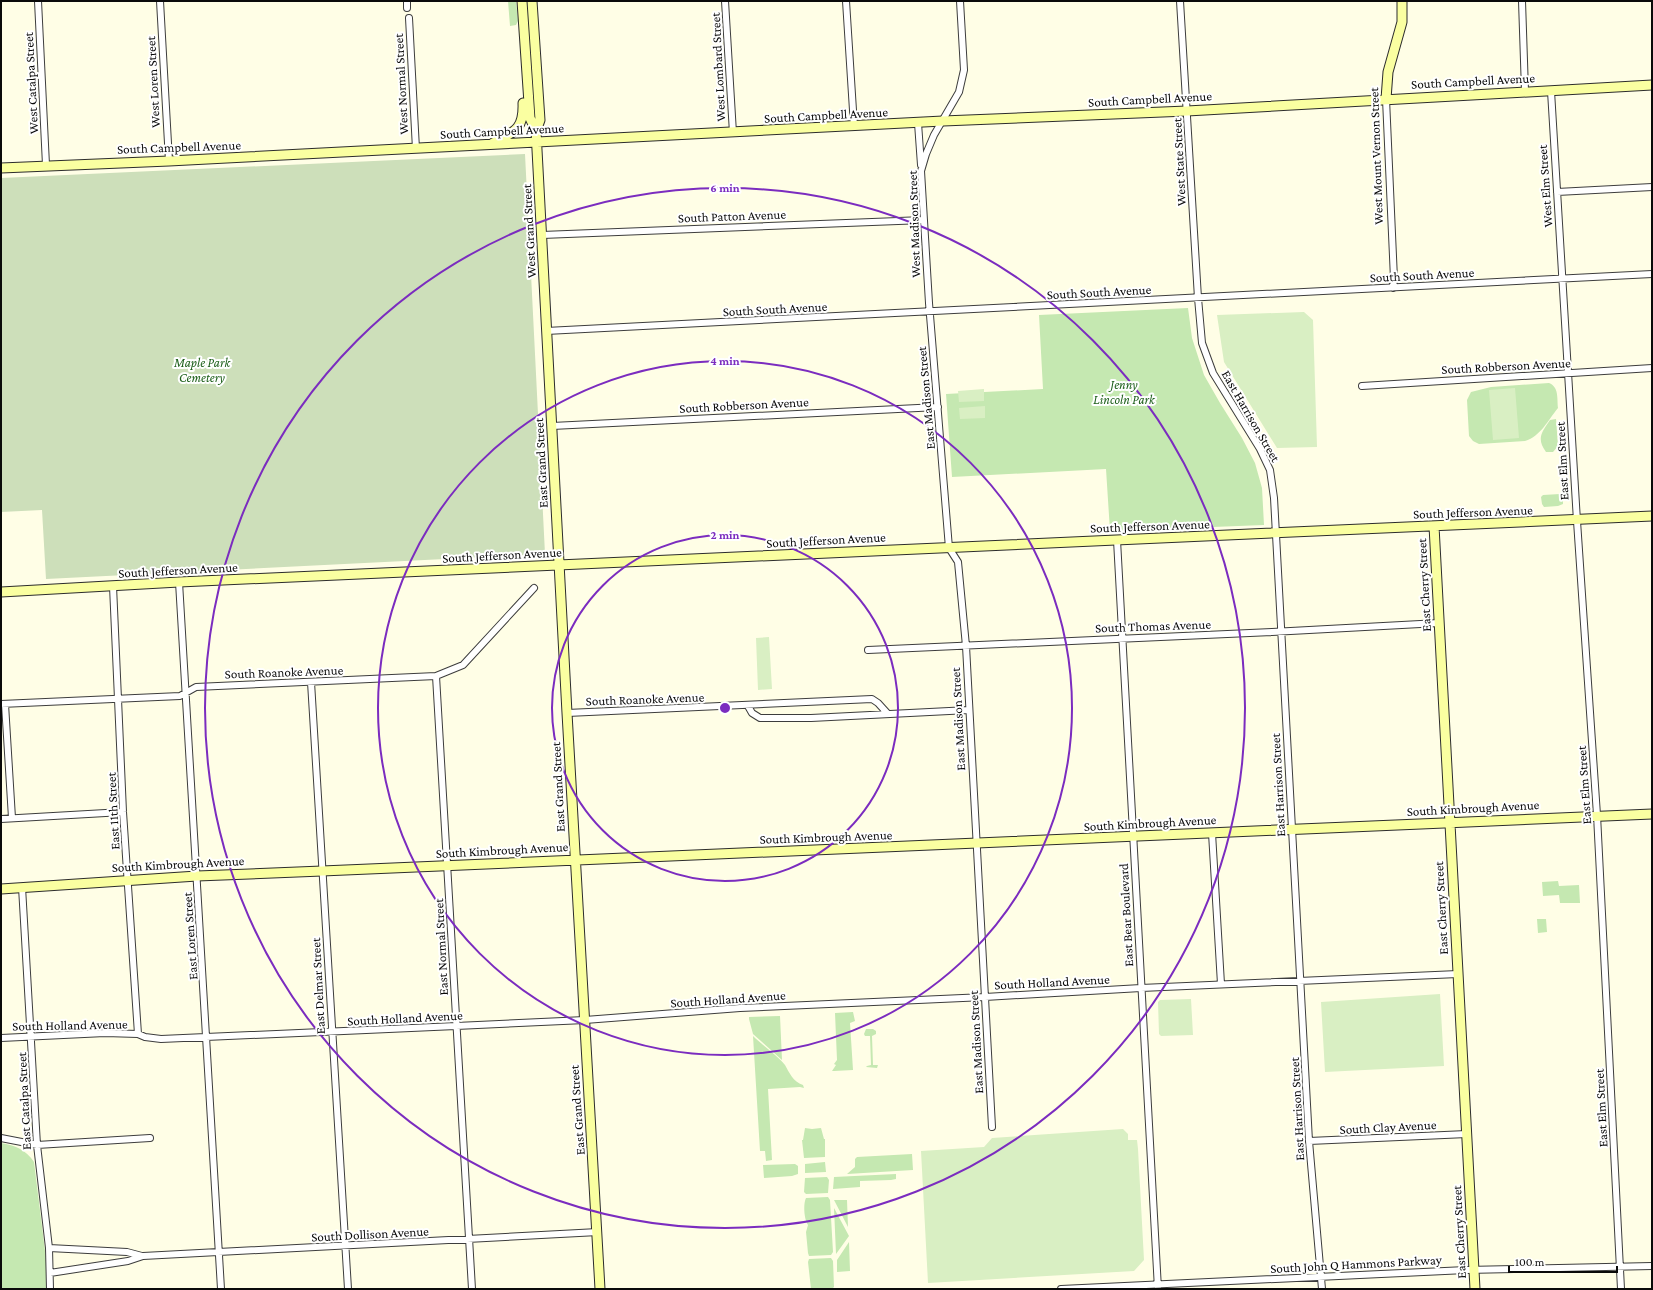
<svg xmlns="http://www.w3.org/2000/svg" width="1653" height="1290" font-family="'Crimson Pro',serif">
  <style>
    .green { fill: #c5e8b1 }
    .cemetery { fill: #cddfba }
    .pitch { fill: #d9efc3 }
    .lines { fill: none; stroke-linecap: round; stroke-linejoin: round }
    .street-casing { stroke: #3d3d3d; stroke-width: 8 }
    .secondary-casing { stroke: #2c2c2c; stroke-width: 11 }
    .street { stroke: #fff; stroke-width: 6 }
    .secondary { stroke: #faffa1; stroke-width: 9 }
    .ring { fill: none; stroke: #7b2cbf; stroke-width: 2 }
    .labels { text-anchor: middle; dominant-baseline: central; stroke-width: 4; stroke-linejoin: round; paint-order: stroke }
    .street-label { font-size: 13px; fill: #0a0a0a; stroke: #fff }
    .park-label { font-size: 13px; font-style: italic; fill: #1e601b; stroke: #fff }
    .centre { fill: #7b2cbf; stroke: #fff; stroke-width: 2 }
    .ring-label { font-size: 12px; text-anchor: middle; font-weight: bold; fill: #7b2cbf; stroke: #fff; stroke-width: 4; stroke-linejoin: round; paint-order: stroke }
  </style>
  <rect width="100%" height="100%" fill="#fffee6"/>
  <path class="green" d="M508,1H516L518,21L516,25L510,26Z
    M1188,308L1192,338L1204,375L1220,403L1242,438L1255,463L1262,488L1264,525L1110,531L1106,469L952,477L946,394L1043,389L1039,315Z
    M1549,383C1559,387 1557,398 1558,408C1548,420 1541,436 1525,441L1479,444L1473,441L1469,436L1467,400L1471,392L1491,387Z
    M1556,419L1558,446L1553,452H1546C1536,438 1542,432 1550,420Z
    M1560,494L1563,496V504L1558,506L1544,507L1542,504L1541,497L1543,495Z
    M1558,881L1559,886L1579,885L1580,903H1560L1559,895L1543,896L1542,882Z
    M1537,919H1546L1547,932L1538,933Z
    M853,1012L855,1021L850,1023L853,1070L834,1071H832L836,1065L834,1064L837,1060L835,1013Z
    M780,1016L782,1060L753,1034L749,1019V1017Z
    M866,1029H873L876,1031V1034L872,1036L873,1065H878L877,1068L866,1067L867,1066L871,1065L870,1036H865L864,1034Z
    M753,1036C761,1044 779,1057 785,1065C789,1072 793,1082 803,1085L804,1088L800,1087L768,1089L772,1160L766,1161L765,1151H760Z
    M805,1128L812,1129L821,1128L824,1139H825V1157L804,1158L802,1140H803Z
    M1,1143C15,1145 26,1150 34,1162L46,1259L47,1289H1Z
    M912,1154L913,1170L847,1174L855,1167V1159L857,1157Z
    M825,1162L826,1172L805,1173V1164Z
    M795,1164L798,1166V1174L792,1176L764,1178L763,1165Z
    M896,1174V1179L891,1180L860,1181V1187L833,1189L834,1177Z
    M827,1177L829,1180L828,1193L806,1194L804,1192L805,1178Z
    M828,1197L830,1200L833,1252L831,1255L809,1256L808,1253L806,1232L808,1225C804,1219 803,1204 806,1198Z
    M834,1200H847L848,1227Z
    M834,1208L849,1236L836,1254Z
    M849,1242L850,1271L837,1272V1260Z
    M831,1258L833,1261L834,1287L832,1289H811L808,1262L809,1259Z"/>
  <path class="cemetery" d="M525,154L545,554L46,579L42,510L1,512V178Z"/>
  <path class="pitch" d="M1304,312L1313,320L1317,447L1277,448L1224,362L1217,315Z
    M1515,388L1519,438L1493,440L1489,390Z
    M984,389V401L959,402L958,391Z
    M985,406V418L960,419L959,408Z
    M769,637L772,689L758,690L756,638Z
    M1440,994L1444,1066L1325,1072L1321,1002Z
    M1191,999L1193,1035L1161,1036L1159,1034L1158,1002L1160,1000Z
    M1123,1129L1128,1134V1140H1137L1138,1149L1144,1260L1134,1271L928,1283L921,1151L984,1147L992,1138Z"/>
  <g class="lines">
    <defs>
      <path id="street" d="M38,1L46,165
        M160,1L169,161
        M407,1V8
        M725,1L733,133
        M846,1L854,126
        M960,1L964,70L959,92L934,135L926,154L921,171L929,303L949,548L958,562L966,646L992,1127
        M1180,1L1198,298L1202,343L1213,373L1260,449L1270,470L1274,498L1309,1141L1322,1289
        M1522,1L1525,91
        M409,18L416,149
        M1551,91L1577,521L1597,815L1621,1289
        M1386,99L1394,279L1393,288
        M918,123L921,165
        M1557,192L1652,187
        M542,235L924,220
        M546,331L1652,274
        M1362,386L1652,368
        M552,426L938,407
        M1117,540L1158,1289
        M179,582L221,1289
        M113,586L123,812L138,1034
        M868,650L1272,632L1439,623
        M436,676L472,1289
        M311,682L348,1289
        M1,704L180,696L196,687L436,676L463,665L534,588
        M5,704L12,818
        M748,706L752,713L760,718H811L969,710
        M567,713L872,699L878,703L888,714
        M1,819L123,812
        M1212,833L1221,984
        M22,887L37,1145L49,1248L50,1289
        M1,1038L105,1033L138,1034L145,1037L161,1039L456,1026L585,1020L740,1008L985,997L1141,988L1458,974
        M1,1138L37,1145L150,1138
        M1309,1141L1467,1134
        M49,1248L127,1252L142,1256
        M50,1273L128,1261L143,1256L598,1232
        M1061,1289L1466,1270L1652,1266"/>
      <path id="secondary" d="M522,1L530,118L536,131
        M532,1L540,120L536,131L567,713L600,1289
        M1386,99L1388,72L1402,22V1
        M493,143C514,132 524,130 523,103
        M1,168L169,161L943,121L1187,111L1652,85
        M1434,526L1475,1289
        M1,592L179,582L1652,516
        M1,889L197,876L322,871L1652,814"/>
    </defs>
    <use href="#street" class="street-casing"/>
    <use href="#secondary" class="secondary-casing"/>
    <use href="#street" class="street"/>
    <use href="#secondary" class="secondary"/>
  </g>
  <g class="ring">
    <circle cx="725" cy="708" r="173"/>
    <circle cx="725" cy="708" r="347"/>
    <circle cx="725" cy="708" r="520"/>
  </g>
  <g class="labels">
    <g class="street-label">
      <text transform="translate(718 67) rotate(-93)">West Lombard Street</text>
      <text transform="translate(1473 81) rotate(-3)">South Campbell Avenue</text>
      <text transform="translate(153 82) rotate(-93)">West Loren Street</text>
      <text transform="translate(31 83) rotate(-93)">West Catalpa Street</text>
      <text transform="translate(401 84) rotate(-93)">West Normal Street</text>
      <text transform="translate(1150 99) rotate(-3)">South Campbell Avenue</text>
      <text transform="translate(826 115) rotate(-3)">South Campbell Avenue</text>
      <text transform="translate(502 131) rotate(-3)">South Campbell Avenue</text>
      <text transform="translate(179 147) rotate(-2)">South Campbell Avenue</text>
      <text transform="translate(1376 156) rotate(-92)">West Mount Vernon Street</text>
      <text transform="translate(1179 162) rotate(-93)">West State Street</text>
      <text transform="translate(1545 186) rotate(-94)">West Elm Street</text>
      <text transform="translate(732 216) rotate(-2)">South Patton Avenue</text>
      <text transform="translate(914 224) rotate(-92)">West Madison Street</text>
      <text transform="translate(529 231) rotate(-93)">West Grand Street</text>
      <text transform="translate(1422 275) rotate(-3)">South South Avenue</text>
      <text transform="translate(1099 292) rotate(-3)">South South Avenue</text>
      <text transform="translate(775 309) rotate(-3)">South South Avenue</text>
      <text transform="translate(1506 366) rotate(-3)">South Robberson Avenue</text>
      <text transform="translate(926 398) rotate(-95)">East Madison Street</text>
      <text transform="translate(744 405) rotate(-3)">South Robberson Avenue</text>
      <text transform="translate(1251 416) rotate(60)">East Harrison Street</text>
      <text transform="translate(1562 461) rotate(-93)">East Elm Street</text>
      <text transform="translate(541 463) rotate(-93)">East Grand Street</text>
      <text transform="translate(1473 512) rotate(-2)">South Jefferson Avenue</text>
      <text transform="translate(1150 526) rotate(-2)">South Jefferson Avenue</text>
      <text transform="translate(826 540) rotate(-3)">South Jefferson Avenue</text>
      <text transform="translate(502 555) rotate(-3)">South Jefferson Avenue</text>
      <text transform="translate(178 570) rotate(-3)">South Jefferson Avenue</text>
      <text transform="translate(1424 585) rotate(-93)">East Cherry Street</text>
      <text transform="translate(1153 626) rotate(-2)">South Thomas Avenue</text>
      <text transform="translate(284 672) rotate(-2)">South Roanoke Avenue</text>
      <text transform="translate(645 699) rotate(-2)">South Roanoke Avenue</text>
      <text transform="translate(958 719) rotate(-93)">East Madison Street</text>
      <text transform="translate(1278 785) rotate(-93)">East Harrison Street</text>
      <text transform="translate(1584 785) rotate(-94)">East Elm Street</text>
      <text transform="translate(558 787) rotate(-93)">East Grand Street</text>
      <text transform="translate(1473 808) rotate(-3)">South Kimbrough Avenue</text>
      <text transform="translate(113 811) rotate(-93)">East 11th Street</text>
      <text transform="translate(1150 823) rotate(-3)">South Kimbrough Avenue</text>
      <text transform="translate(826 837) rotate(-2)">South Kimbrough Avenue</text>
      <text transform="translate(502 850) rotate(-3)">South Kimbrough Avenue</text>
      <text transform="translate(178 864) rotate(-3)">South Kimbrough Avenue</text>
      <text transform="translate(1441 908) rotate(-93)">East Cherry Street</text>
      <text transform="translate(1126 915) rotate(-93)">East Bear Boulevard</text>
      <text transform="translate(190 936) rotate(-94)">East Loren Street</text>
      <text transform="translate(441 947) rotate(-93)">East Normal Street</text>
      <text transform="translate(1052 982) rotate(-3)">South Holland Avenue</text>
      <text transform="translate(318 986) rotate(-93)">East Delmar Street</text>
      <text transform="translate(728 999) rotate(-4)">South Holland Avenue</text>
      <text transform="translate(405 1018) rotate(-3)">South Holland Avenue</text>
      <text transform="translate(70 1025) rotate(-1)">South Holland Avenue</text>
      <text transform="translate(976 1042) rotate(-93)">East Madison Street</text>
      <text transform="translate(24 1101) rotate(-93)">East Catalpa Street</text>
      <text transform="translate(1601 1108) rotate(-93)">East Elm Street</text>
      <text transform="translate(1297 1109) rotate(-93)">East Harrison Street</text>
      <text transform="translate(577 1110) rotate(-94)">East Grand Street</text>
      <text transform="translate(1388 1127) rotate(-3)">South Clay Avenue</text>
      <text transform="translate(1459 1232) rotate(-93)">East Cherry Street</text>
      <text transform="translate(370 1234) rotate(-3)">South Dollison Avenue</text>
      <text transform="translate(1356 1264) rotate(-3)">South John Q Hammons Parkway</text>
    </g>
    <g class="park-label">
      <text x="202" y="362">Maple Park<tspan x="202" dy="15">Cemetery</tspan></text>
      <text x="1124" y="384">Jenny<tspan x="1124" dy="15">Lincoln Park</tspan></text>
    </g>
  </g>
  <circle cx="725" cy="708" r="6" class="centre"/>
  <g class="ring-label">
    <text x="725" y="192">6 min</text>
    <text x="725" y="365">4 min</text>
    <text x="725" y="539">2 min</text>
  </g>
  <rect width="1653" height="1290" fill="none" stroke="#0a0a0a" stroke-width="4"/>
  <path d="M1509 1266v6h108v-6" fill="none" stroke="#0a0a0a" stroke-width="2"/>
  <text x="1515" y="1266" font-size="12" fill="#0a0a0a" stroke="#ffffff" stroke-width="3" paint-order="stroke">100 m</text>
</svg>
